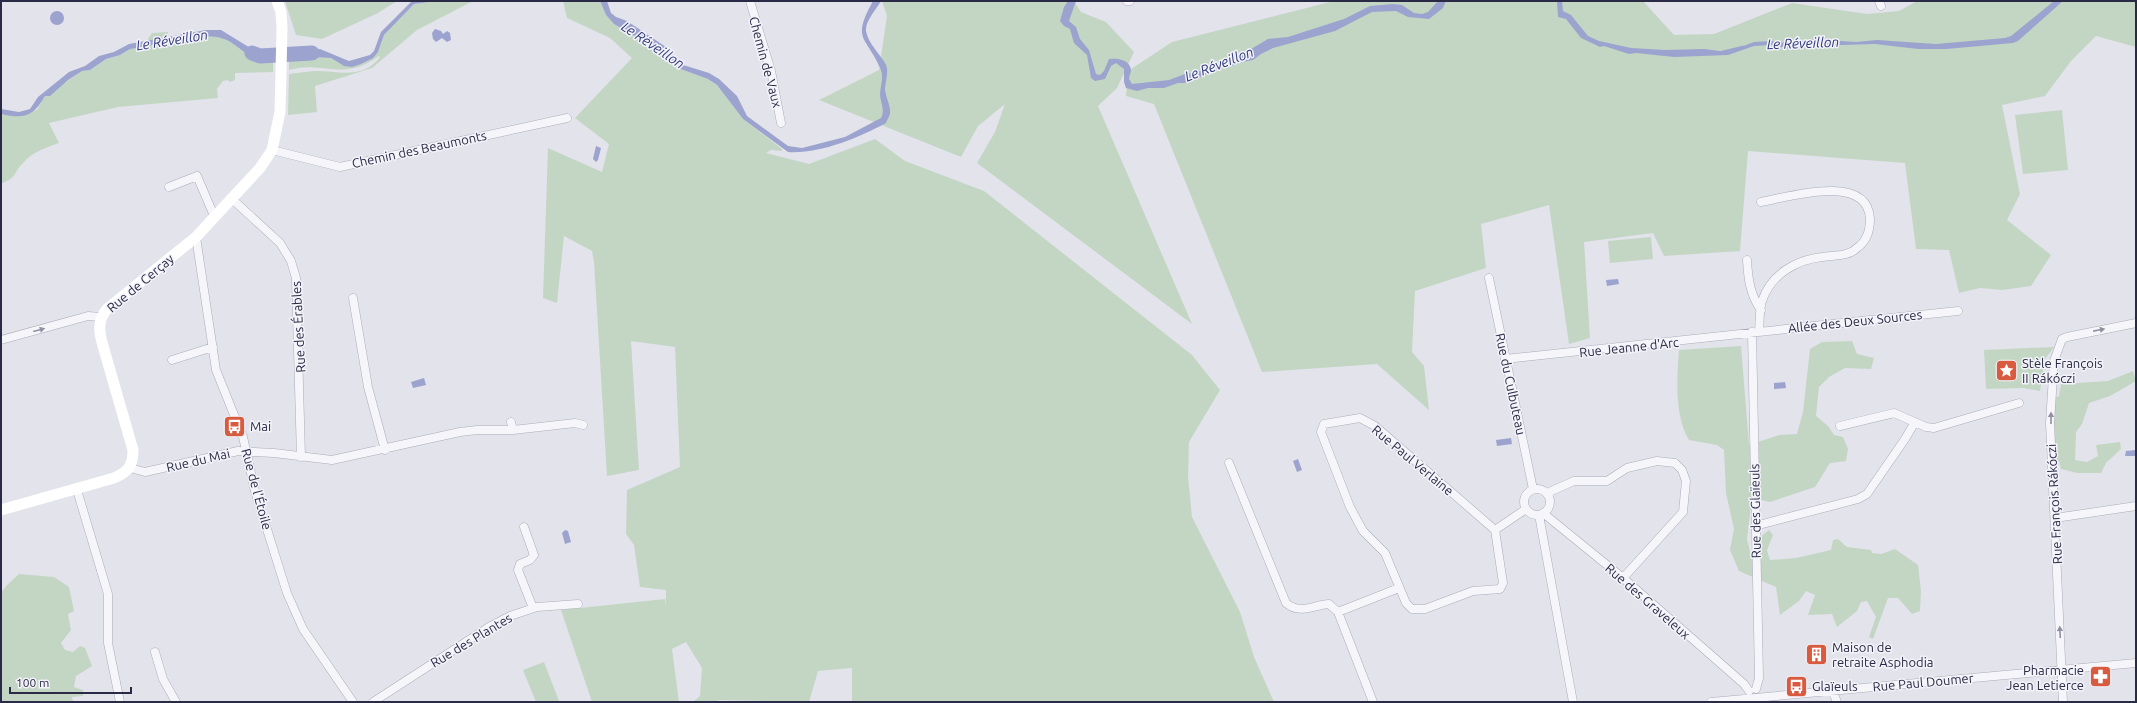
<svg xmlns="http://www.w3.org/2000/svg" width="2137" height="703" font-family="Ubuntu,sans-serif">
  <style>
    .green { fill: #c3d6c4 }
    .water { fill: #9ba3ce }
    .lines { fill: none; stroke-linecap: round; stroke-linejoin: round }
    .stream { stroke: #9ba3ce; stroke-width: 2.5 }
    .river { stroke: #9ba3ce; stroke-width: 15 }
    .street-casing { stroke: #abacba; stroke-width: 9 }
    .street { stroke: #f6f6fa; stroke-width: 8 }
    .secondary { stroke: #fff; stroke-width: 11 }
    .oneway { fill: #9090a0 }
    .labels { text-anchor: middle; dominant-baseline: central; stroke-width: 3; stroke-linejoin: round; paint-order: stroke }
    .street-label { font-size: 13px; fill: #292a45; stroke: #f3f3f9 }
    .poi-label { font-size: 13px; fill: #292a45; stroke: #f3f3f9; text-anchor: start }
    .water-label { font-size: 14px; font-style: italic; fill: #2f387d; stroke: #f3f3f9 }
  </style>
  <rect width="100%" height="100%" fill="#e3e3ec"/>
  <path class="green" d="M285,1H397L378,13L322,39L296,35Z
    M437,1H473L417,30L372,68L315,86L317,112L288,115L289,74C297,73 305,72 314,71C337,70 362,81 380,57L379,56C341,83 326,60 289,70V59H292V56L331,58L344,66L378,52L384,35L414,4Z
    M563,1H600L606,15L614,24L662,52L675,67L708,79L717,85L743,119L782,149V151L771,150L766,153L809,164L875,139L905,161L984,191L1192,355L1220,390L1189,442L1188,477L1192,517L1240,612L1254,657L1274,702H852V668L818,671L809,702L720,700L714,702H693L700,696L702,668L686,642L672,649L679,702H592L561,610L665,599L666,605V590L640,587L634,545L626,534L627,490L680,467L675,347L631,341L639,470L607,476L594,262L592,251L564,236L557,303L543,298L548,148L602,172L609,144L575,118L632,58L610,38L567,18Z
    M882,1H1074L1081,12L1106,22L1134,52L1117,88L1098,106L1192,324L977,163L995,132L1005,104L978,126L961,157L819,100L879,70L887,16Z
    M1334,1H1643L1674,35L1714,34L1792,3L1867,14L1899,11L1917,1H2136V47L2096,36L2071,61L2045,96L2002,105L2020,194L2007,220L2051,255L2031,286L2002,290L1980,288L1959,293L1949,250L1916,249L1905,163L1748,151L1740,251L1664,256L1653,233L1584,242L1590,338L1569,344L1549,205L1481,224L1486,268L1415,291L1412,352L1424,366L1429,410L1377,364L1262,372L1154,104L1126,96L1128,71L1172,42Z
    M202,31C209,34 216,35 223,38C238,44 254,66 273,56V72L235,73V80L230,82L228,80L223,81L217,89L218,98L118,107L49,123L59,143C45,148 32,152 23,163C12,174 19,176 1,184V114L9,115L37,110L45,96L82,71L90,70L106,59L120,55L130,49L149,46L148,39L152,33L168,32L167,43L190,38Z
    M2062,110L2068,170L2023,174L2015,115Z
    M1651,237L1653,259L1610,263L1608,241Z
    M1852,341L1857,354L1874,358L1871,369L1845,368L1829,377L1819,387L1816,416L1828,426L1834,435L1843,437L1848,449L1846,461L1830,463L1815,487L1770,502L1752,498L1747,539L1752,560L1757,559L1759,538L1769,530L1773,535L1767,550L1770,560L1796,558L1831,550L1833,540L1838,539L1847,547L1871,550L1872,553L1881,554L1895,549L1918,565L1921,591L1920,611L1912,614L1898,598H1888L1873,639L1869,637L1876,617L1867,601L1861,602L1857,611L1837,627L1832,614L1808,615L1815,595L1806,591L1799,601L1780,615L1776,587L1739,571L1730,550L1734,529L1726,493L1724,450L1717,445L1689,440C1674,416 1677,377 1679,350L1741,346L1749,445L1779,435L1797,434L1803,412L1810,349L1822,342Z
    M2054,347L2045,359L2040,391L2023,388L1986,389L1984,350Z
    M2133,371L2136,381L2110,396L2089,403L2082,424L2076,432L2075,460L2087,462L2098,456L2096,445L2120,442L2121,449L2106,463L2101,473H2077L2061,469L2059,461L2048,459L2049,400L2059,396L2061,384L2108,381Z
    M19,574L54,577L69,587L74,611L68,614L71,630L61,643L65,650L73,652L80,646L85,648L92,666L76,676L74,687L83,690V696L72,697L73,702H1V593L6,586Z
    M544,662L559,701L556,702H536L523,670Z"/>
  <path class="water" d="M412,1H437L414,4L384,35L378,52L373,58L361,64L352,67L344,66L331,58L292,56L293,52L320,49L349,61L370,55L374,51L381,32Z
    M600,1H607L611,13L616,17L627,21L666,47L680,64L709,73L719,79L737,96L747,116L788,146L802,148L845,137L881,118C885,110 881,104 880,95C880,87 884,78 881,70C866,35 851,41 873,1H881C876,10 865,21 866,31C868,43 879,53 885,63C890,71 885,81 885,90C886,98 891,106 890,114C889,117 887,120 886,123C858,138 820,154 788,152L743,119L717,85L708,79L675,67L662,52L614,24L606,15Z
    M1068,1H1076L1069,21L1076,27L1080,39L1089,50L1096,74L1100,75L1104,71L1109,59C1116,58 1130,59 1131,70C1131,73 1129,76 1129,79L1132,84L1169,80L1185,74L1195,73L1246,52L1268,39L1288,37L1344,19L1370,6L1393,4L1402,5L1414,13L1422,14L1428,12L1438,1H1446L1443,8L1429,19L1408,17L1396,11L1372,12L1335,31L1273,48L1261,54L1253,60L1236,63L1232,66L1220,68L1187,83H1178L1164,88H1148L1137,91L1126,88L1124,82V69L1116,63L1111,66L1105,79L1095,81L1091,78L1087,55L1074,43L1070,29L1064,26L1060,21L1064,7Z
    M1557,1H1562L1563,11L1571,15L1588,36L1599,41L1631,48L1665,50L1704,49L1728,52L1754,42L1771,41L1796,44L1812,39L1856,42L1877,40L1936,44L2005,38L2011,36L2054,1H2063L2018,41L2013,43L1946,49H1918L1875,44L1809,46L1793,49L1772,45L1754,46L1728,55L1674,57L1636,53L1629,54L1604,46L1600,47L1581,38L1566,19L1558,17Z
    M50 18a7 7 0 1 1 14 0a7 7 0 1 1-14 0Z
    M435,29L441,31L443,34L447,31L450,33L451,40L447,42L442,38L436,42L433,39L432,33Z
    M206,30H221L257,52L273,53V56C252,68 239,42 221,38C201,32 153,46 130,49L120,55L106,59L90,70L82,71L68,80L50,96H45C33,117 24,119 1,114V109L19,112L30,109L38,97L69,72L85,66L99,56L114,52L129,44Z
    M596,146L601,148L598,160L596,162L593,159Z
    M1618,279L1619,284L1607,286L1606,280Z
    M424,378L426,385L413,388L411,382Z
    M1785,382L1786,388L1774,389V383Z
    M1511,438L1512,444L1497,446L1496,440Z
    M2136,450V456H2125L2126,451Z
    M1298,459L1302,470L1297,472L1293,461Z
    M565,530L568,531L571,542L565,544L562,533Z"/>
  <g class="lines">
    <path class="stream" d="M1722,52L1743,47"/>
    <path class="river" d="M252,53L260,56L312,53"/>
    <defs>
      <path id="street" d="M750,1L771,71L781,123
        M1127,1H1130
        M1879,1L1881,6
        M272,150L340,167L567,118
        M169,187L197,176L215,218
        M232,199L280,243L291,261L296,278L301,457
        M196,237L216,370L243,437L255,491L287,593L303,629L353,702
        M1747,260C1748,278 1750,295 1761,310
        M1489,278L1533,489
        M353,298L368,387L385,450
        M1759,331C1760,321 1759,310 1762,301C1771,274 1796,260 1822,257C1834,255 1848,257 1857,248C1867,241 1870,230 1870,219C1868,172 1788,197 1761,202
        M1752,332L1759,678L1756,689
        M1,340L88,316L100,317
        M1505,359C1657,344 1807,326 1958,311
        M172,360L213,347
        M511,422L513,430
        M1840,426L1894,413L1926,427L1934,428L2019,403
        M1229,463L1286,603C1300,615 1313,605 1329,604L1338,612L1373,702
        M130,468L145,472L238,451L274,453L332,460L460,432L477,430H513L575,423L583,425
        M1524 502a13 13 0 1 1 26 0a13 13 0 1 1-26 0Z
        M77,490L108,594V643L120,702
        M1547,493L1574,481H1607L1627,468L1657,461L1675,463L1682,470L1686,481L1683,512L1623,578
        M1543,513L1623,578L1744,684L1749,691
        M1539,515L1573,702
        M2055,518L2136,506
        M1755,526L1858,499L1867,494L1905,439L1915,422
        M524,527L534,555L530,560L520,564L518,570L533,608
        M1495,530L1375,426L1360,418L1324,424L1321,432L1350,507L1363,531L1385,553L1406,603L1412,609H1425L1473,591L1500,589L1503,583L1495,530L1526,509
        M1338,612L1399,588
        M155,652L163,679L176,702
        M1832,690L1837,702
        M373,702L489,627L510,616L537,607L578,604
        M1711,702L2136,663
        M2063,702L2050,423L2054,361L2062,339L2067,337L2136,323"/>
    </defs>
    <use href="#street" class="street-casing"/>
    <use href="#street" class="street"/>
    <path class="secondary" d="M1,510L114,478C128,472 133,466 133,450L103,346C99,332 97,321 107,309L196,237L260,168L272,150L280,112L282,29L281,12L277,1"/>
  </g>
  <defs><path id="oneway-solid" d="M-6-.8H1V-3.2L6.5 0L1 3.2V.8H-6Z"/></defs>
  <g class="oneway">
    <use href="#oneway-solid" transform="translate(39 330) rotate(-15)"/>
    <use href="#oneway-solid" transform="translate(2099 330) rotate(-11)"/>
    <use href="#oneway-solid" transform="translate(2051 418) rotate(-90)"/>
    <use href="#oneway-solid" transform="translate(2060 632) rotate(-93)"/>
  </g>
  <defs>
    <symbol id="sight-square" viewBox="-11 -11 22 22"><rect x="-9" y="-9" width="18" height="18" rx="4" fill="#d95b3f" stroke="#f3f3f9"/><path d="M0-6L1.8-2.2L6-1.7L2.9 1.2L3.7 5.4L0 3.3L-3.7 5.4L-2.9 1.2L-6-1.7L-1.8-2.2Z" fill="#fff"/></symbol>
    <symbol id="bus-square" viewBox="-11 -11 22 22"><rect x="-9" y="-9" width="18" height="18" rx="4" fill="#d95b3f" stroke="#f3f3f9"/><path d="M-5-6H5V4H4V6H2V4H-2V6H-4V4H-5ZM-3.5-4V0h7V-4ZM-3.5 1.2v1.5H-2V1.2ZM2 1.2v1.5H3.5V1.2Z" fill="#fff"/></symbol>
    <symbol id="building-square" viewBox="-11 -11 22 22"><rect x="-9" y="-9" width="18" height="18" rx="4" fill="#d95b3f" stroke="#f3f3f9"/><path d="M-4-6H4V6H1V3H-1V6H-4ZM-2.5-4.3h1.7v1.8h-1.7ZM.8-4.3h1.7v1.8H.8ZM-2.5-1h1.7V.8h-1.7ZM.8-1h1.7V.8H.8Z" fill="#fff"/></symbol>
    <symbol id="pharmacy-square" viewBox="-11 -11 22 22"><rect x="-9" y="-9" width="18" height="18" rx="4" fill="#d95b3f" stroke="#f3f3f9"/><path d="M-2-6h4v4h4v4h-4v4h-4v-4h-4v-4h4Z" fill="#fff"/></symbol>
  </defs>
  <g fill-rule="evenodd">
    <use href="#sight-square" x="1994" y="358" width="25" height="25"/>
    <use href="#bus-square" x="222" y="414" width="25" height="25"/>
    <use href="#building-square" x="1804" y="642" width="25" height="25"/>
    <use href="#pharmacy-square" x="2088" y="664" width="25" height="25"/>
    <use href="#bus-square" x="1784" y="674" width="25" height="25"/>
  </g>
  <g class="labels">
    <g class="street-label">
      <text transform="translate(766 62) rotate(75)">Chemin de Vaux</text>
      <text transform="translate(419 149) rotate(-12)">Chemin des Beaumonts</text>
      <text transform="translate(140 283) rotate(-40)">Rue de Cerçay</text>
      <text transform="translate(1855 321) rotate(-6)">Allée des Deux Sources</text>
      <text transform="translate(298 327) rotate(-93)">Rue des Érables</text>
      <text transform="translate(1629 347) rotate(-6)">Rue Jeanne d'Arc</text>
      <text transform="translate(1511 384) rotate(78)">Rue du Culbuteau</text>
      <text transform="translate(198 460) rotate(-13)">Rue du Mai</text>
      <text transform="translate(1413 460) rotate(40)">Rue Paul Verlaine</text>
      <text transform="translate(257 489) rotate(75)">Rue de l'Étoile</text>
      <text transform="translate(2054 504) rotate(-93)">Rue François Rákóczi</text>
      <text transform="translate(1755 511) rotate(-91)">Rue des Glaïeuls</text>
      <text transform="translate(1648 601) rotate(41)">Rue des Graveleux</text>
      <text transform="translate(471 640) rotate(-31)">Rue des Plantes</text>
      <text transform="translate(1923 682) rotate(-5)">Rue Paul Doumer</text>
    </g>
    <g class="poi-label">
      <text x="2022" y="363">Stèle François<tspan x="2022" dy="15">II Rákóczi</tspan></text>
      <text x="250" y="426">Mai</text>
      <text x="1832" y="647">Maison de<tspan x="1832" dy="15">retraite Asphodia</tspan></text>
      <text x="2084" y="670" text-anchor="end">Pharmacie<tspan x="2084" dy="15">Jean Letierce</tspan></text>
      <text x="1812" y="686">Glaïeuls</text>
    </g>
    <g class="water-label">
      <text transform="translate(172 40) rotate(-9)">Le Réveillon</text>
      <text transform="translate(1803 43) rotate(-2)">Le Réveillon</text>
      <text transform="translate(653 45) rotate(34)">Le Réveillon</text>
      <text transform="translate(1219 64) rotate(-21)">Le Réveillon</text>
    </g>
  </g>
  <rect width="2137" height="703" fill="none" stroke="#292a45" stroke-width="4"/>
  <path d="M10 687v6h121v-6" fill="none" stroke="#292a45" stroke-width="2"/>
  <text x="16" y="687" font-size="12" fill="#292a45" stroke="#f3f3f9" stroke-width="3" paint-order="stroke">100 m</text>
</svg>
